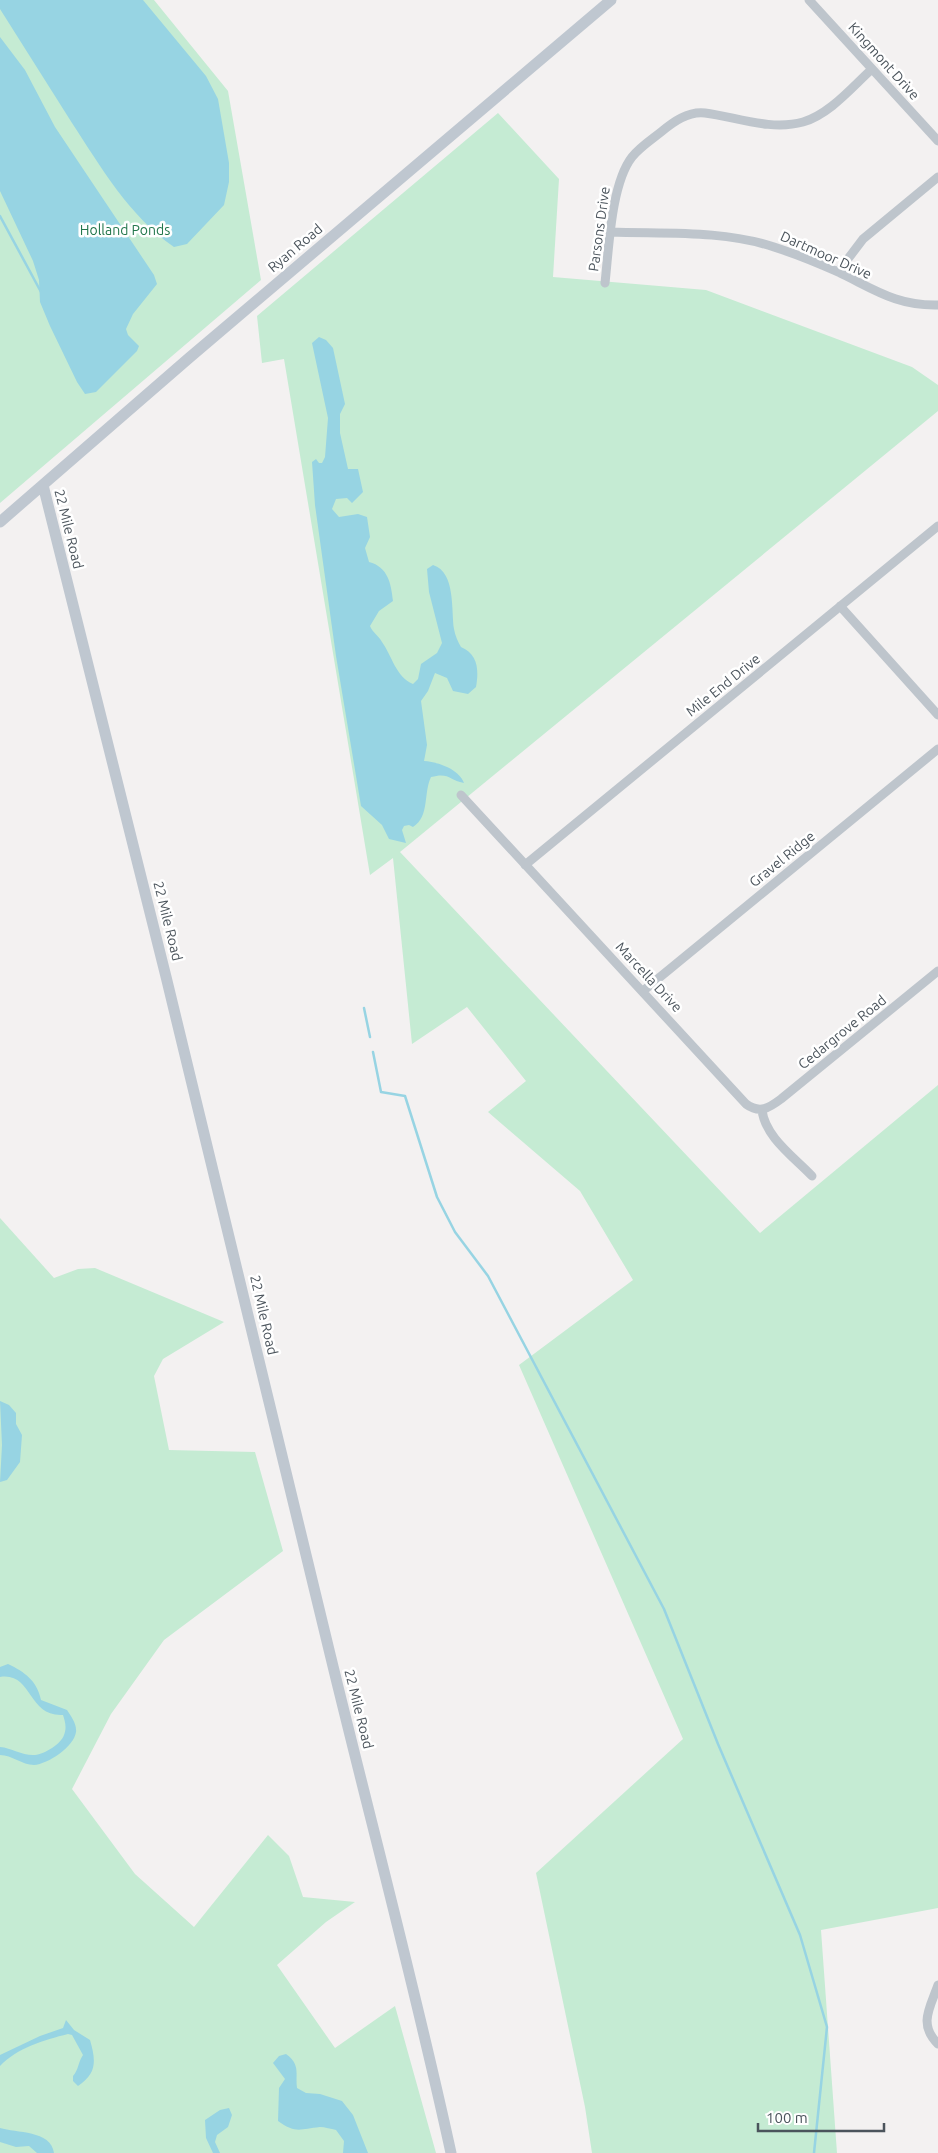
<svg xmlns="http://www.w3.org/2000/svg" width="938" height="2153" font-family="Ubuntu,sans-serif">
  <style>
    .green { fill: #c5ebd3 }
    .water { fill: #97d4e3 }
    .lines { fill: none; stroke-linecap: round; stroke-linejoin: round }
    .stream { stroke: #97d4e3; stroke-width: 2.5 }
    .street { stroke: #bec5cc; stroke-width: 9 }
    .secondary { stroke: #bfc7d0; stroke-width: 11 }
    .labels { text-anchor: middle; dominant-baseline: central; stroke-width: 5; stroke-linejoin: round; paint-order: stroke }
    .street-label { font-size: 14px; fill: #4b545c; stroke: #fff }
    .park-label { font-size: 14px; fill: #23774c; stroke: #fff }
  </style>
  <rect width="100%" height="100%" fill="#f3f1f1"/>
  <path class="green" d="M0,0H154L228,91L261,280L0,503Z
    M498,113L559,179L553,277L706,290L912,367L938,385V411L400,852L760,1233L938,1085V1908L821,1930L837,2153H592L585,2107L536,1873L683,1739L519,1365L633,1280L580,1191L488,1112L526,1081L467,1007L412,1044L393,858L370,875L284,359L262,363L257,316Z
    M0,1218L54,1278L78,1269L95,1268L224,1322L163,1359L154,1376L169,1450L255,1452L283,1551L164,1640L111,1714L72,1789L135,1874L194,1927L268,1835L289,1856L303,1897L355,1902L326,1922L277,1965L335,2048L395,2006L436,2153H0Z"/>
  <path class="water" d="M0,0H143L206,76L218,99L229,163V182L224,205L187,244L174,247C129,216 101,167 72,123C48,85 24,47 0,9Z
    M0,37L25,70L55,127L154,275L157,284L133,314L126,329L128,335L139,346L137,351L96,392L85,394L77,382L50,326L40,302L39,280L33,261L0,191Z
    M319,337L326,340L333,348L345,404L340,414V433L348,469H358L363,492L352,503L347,498L336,499L332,509L339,517L358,514L367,517L370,537L365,548L369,562C388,567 391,583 393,601L379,611L370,626C373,633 378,635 382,642C392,656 396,677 413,684L418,679L421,664L437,653L442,643L429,592L427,569L433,565C456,572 451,611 454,629C455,635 458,642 461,647C478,654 479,670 476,687L468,694L453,691L447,678L435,673L428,691L421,701L427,745L424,761C438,762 459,769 464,783C449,780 449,772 431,777C423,794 430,816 413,827L409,825L404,826L402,830L406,843L389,839L382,825L361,806L336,656L315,505L312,462L316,459L319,463H322L325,457L328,418L312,343Z
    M0,1401L9,1405L16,1413V1424L22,1435L20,1462L7,1480L0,1482L2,1445Z
    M8,1664C25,1672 37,1681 41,1700L67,1710C71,1716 77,1724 76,1732C74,1747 48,1764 34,1765C22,1765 12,1755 0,1755V1747C12,1748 23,1756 35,1755C45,1754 61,1744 64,1735C67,1728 65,1721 63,1715C27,1717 33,1672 0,1677V1667Z
    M66,2020L74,2030L90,2040C96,2061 97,2073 78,2086L73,2081V2076C79,2069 78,2062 83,2055L72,2035L68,2034C44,2040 17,2048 0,2066V2055L40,2036L63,2028Z
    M286,2054C301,2065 295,2073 297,2088L306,2093L320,2094L342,2101L353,2115L368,2153H343L344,2141L336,2130C331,2129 325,2127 320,2127C300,2129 296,2134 278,2121L279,2088L285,2079L273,2063L279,2056Z
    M229,2108L232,2115L228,2127L217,2135L215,2142L220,2153H213L206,2138L205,2120L220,2110Z
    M0,2128C16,2133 51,2130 54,2153H37L29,2146L16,2147L0,2142Z"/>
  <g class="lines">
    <path class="stream" d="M0,216L41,292
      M364,1008L370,1037
      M373,1052L381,1092L405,1096L437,1197L455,1232L488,1276L664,1609L718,1744L800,1935L827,2027L814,2153"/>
    <path class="street" d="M809,0L938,141
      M611,232C665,234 723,230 774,247C796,254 818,263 838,272C874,289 896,306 938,305
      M838,272L863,239L938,177
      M605,283C609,248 611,184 632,157C640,147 651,140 661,132C673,122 688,111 705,113C736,117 771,131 803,122C830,114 852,87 872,69
      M840,606L938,715
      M461,795L746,1104C760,1114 769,1108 781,1099L938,971
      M525,865L938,526
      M643,991L938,749
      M762,1110C765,1137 794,1157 812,1176
      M938,1985C930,2008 918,2024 938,2044"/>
    <path class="secondary" d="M43,485C142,875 238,1267 331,1658C371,1823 415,1987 451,2153
      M0,522L189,358L611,0"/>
  </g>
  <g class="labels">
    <g class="street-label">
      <text transform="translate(884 61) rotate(48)">Kingmont Drive</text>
      <text transform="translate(599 229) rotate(-82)">Parsons Drive</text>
      <text transform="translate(295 248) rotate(-40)">Ryan Road</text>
      <text transform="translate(826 255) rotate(24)">Dartmoor Drive</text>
      <text transform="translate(69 529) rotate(76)">22 Mile Road</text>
      <text transform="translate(723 685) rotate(-39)">Mile End Drive</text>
      <text transform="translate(782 859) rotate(-39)">Gravel Ridge</text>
      <text transform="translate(168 921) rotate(76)">22 Mile Road</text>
      <text transform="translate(649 977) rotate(47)">Marcella Drive</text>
      <text transform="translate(842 1032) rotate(-39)">Cedargrove Road</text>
      <text transform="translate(264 1315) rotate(77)">22 Mile Road</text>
      <text transform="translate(359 1709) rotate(76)">22 Mile Road</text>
    </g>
    <g class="park-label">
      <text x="125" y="230">Holland Ponds</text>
    </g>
  </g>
  <path d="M758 2123v8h126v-8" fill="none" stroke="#4b545c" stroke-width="2.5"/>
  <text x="766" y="2123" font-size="15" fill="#4b545c" stroke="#ffffff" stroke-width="4" paint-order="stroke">100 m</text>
</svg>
